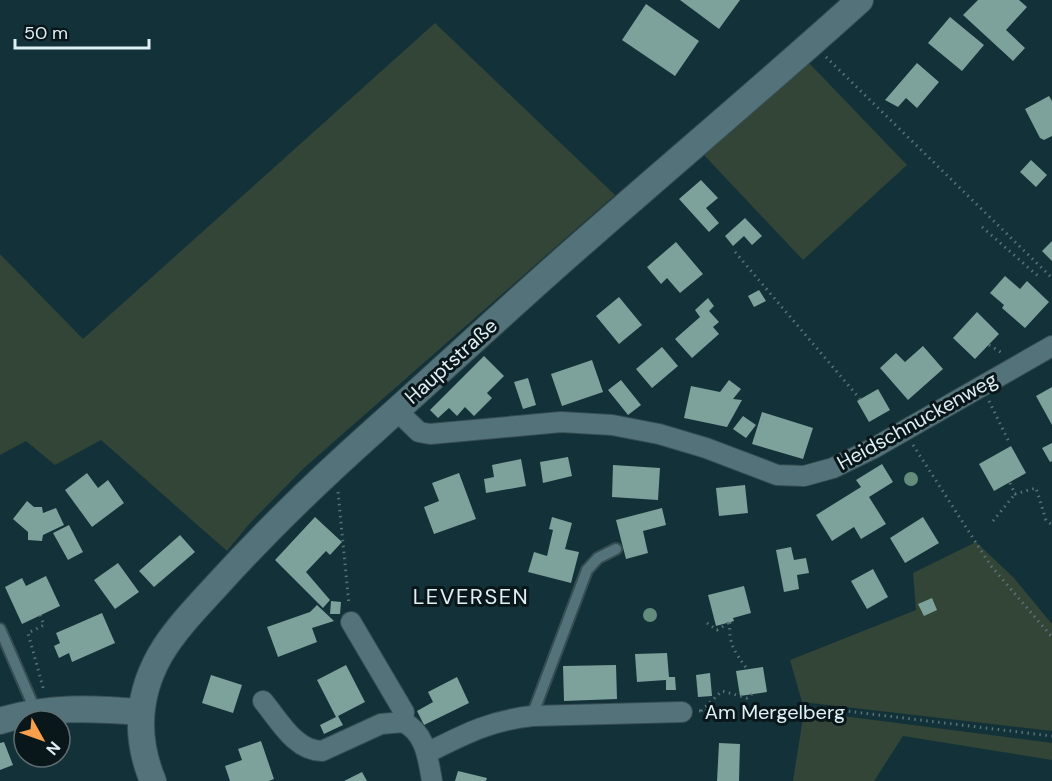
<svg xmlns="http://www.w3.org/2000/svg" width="1052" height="781" font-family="'DM Sans',sans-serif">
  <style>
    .green { fill: #324537 }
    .building { fill: #7da19b }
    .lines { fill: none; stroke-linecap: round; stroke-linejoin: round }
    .service-casing { stroke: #364d52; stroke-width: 14 }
    .minor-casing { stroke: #364d52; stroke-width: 22 }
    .tertiary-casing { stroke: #364d52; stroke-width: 28 }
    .path { stroke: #587278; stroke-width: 3; stroke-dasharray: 1.5 4.5; stroke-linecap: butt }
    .service { stroke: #53727a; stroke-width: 10 }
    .minor { stroke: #53727a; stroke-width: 20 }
    .tertiary { stroke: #53727a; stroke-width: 26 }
    .tree { fill: #638c7c }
    .labels { text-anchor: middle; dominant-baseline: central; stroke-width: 6; stroke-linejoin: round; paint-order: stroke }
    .street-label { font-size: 20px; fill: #dff0f4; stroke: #0a171a }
    .quarter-label { font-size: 22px; letter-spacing: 1.5px; fill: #dff0f4; stroke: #0a171a }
  </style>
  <rect width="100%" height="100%" fill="#133138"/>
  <path class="green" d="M435,23L615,195L304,468L250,523L227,551L101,440L55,465L26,441L0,455V254L83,339Z
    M809,63L907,165L803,260L703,154Z
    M976,542L1013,577L1052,624V731L802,702L790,660L916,610L913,573Z
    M804,711L1052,743V760L903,736L874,781H793Z"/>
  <path class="building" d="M680,0H740L719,29Z
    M978,0H1019L1027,7L1006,30L1025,48L1013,61L963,15Z
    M646,4L699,41L675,76L622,40Z
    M950,17L984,45L962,71L928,43Z
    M917,63L939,82L917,108L906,98L898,107L885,100Z
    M1049,96L1052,101V136L1044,140L1040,138L1025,109Z
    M1031,160L1047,175L1036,187L1020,172Z
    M701,180L718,198L706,208L719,223L709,232L679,199Z
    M745,218L762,236L752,245L744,236L733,246L725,236Z
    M1052,241V261L1042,251Z
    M676,242L703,274L680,293L667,278L661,284L647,267Z
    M1005,276L1020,289L1027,281L1049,302L1025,328L1002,308L1004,305L990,293Z
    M759,290L766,301L754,307L748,296Z
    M619,297L642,325L619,344L596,316Z
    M708,298L714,306L709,311L719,322L713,327L719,334L692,358L675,339L700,317L695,310Z
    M977,312L999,334L975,359L953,338Z
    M923,346L943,369L908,400L880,368L896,353L905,362Z
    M662,347L678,366L652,388L636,369Z
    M484,356L504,376L487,393L492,398L474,416L465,407L457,416L449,408L438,418L430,410Z
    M592,360L603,392L562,406L551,374Z
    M528,378L536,405L523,409L514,382Z
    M621,380L641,405L628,415L608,390Z
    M729,380L741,389L733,399L742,400L727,427L684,418L691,386L720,392Z
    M1052,387V425L1036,396Z
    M878,389L890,410L869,422L857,401Z
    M762,412L813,428L803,459L752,444Z
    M743,416L756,425L746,438L733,429Z
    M1052,443V461L1050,462L1042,448Z
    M1011,446L1026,473L994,491L979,464Z
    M568,457L572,476L543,483L540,462Z
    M521,459L526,486L486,493L484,479L494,477L492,465Z
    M882,464L893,482L869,497L886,524L861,539L854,527L832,541L816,515L861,487L856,480Z
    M613,465L660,468L658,500L612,497Z
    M87,473L98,488L108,480L124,503L92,527L65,490Z
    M459,473L476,519L434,534L424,507L439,501L432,483Z
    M745,485L748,513L719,516L716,488Z
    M27,501L34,507H42L43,513L56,508L64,525L43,535L42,541L28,540V532L13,519Z
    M662,508L666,525L643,531L648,553L626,559L616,520Z
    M315,517L342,542L330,555L326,551L306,572L330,600L323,608L275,560Z
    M552,517L572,523L565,549L579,552L571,583L528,572L534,552L547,556L553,530L549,529Z
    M923,517L939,543L905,563L890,538Z
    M69,525L83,552L68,560L53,533Z
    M180,535L195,552L154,587L139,571Z
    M791,547L794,560L806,558L809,573L797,575L799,589L784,592L776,550Z
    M118,563L139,592L115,609L94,580Z
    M873,569L888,597L867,609L851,581Z
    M46,576L60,606L22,624L5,587L22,578L26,586Z
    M744,586L751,613L733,618L734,621L716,626L708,595Z
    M932,598L937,610L924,616L918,604Z
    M331,601L341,602L340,614H330Z
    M317,605L334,621L312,628L317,642L278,657L267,627L310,612Z
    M102,613L115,643L72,662L69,653L59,658L54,646L60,643L56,633Z
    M667,653L669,677H675L676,690H666V680L637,682L635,654Z
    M346,665L365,702L338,716L343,725L324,734L320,725L336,717L317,680Z
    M616,665L617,699L564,701L563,666Z
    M763,667L767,692L740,696L736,671Z
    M710,673L712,696L698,697L696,675Z
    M211,675L242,685L233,713L202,703Z
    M457,677L469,703L424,725L417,711L433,702L428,692Z
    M261,741L274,779L269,781H230L225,766L242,760L238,749Z
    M4,742L13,765L0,770V743Z
    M719,743L740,744L739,781H717Z
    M458,771L487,778L486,781H455Z
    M362,772L367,781H344Z"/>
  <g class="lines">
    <defs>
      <path id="service" d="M0,629L36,712
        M532,716L587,570L598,558L616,549"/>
      <path id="minor" d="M396,410L419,432L430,434L561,422L612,425L659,434L706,448L777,475L804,476L833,468L874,448L1052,346
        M351,622L404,712L403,722C426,733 428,759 432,781
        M263,701C279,720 295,751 322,751L381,724L403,722
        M427,753C465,734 489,721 532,716L682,712"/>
      <path id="tertiary" d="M0,721C46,706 93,708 140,712
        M153,781C135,738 137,696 160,655C175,629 199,605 219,583C268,529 321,478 376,429C441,371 505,311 571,253C667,168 765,86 860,0"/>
    </defs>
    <use href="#service" class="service-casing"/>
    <use href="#minor" class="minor-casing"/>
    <use href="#tertiary" class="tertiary-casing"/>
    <path class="path" d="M826,57L1052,278
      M982,227L1039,277
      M735,252L860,399
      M989,345L1004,354
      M989,401L1010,444
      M913,445L991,566L1052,637
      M1010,483L1015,494L1036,488L1046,520L1052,525
      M338,492L349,605
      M993,521L1015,494
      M40,615L44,625L28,633L44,691
      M730,622C728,644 735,652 747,669
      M707,623L717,630L730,622
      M699,711L821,708L1052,736
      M701,711L722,691L747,698L752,694"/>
    <use href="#service" class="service"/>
    <use href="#minor" class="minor"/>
    <use href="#tertiary" class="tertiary"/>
  </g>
  <g class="tree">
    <circle cx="911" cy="479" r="7"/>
    <circle cx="650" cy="615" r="7"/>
  </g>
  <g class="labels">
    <g class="street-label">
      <text transform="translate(451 361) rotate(-42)">Hauptstraße</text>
      <text transform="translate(917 421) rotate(-29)">Heidschnuckenweg</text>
      <text x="775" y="712">Am Mergelberg</text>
    </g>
    <g class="quarter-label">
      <text x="471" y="596">LEVERSEN</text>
    </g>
  </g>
  <g transform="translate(42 739) rotate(130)"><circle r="28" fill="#0a171a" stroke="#5f6e71" stroke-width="1.5"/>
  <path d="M0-4.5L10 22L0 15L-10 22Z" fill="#f8a04b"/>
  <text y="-9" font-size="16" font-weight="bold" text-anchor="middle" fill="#dff0f4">N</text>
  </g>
  <path d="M15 39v9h134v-9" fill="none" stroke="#dff0f4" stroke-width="3"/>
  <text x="24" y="39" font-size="18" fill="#dff0f4" stroke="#0a171a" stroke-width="4.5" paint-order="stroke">50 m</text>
</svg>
